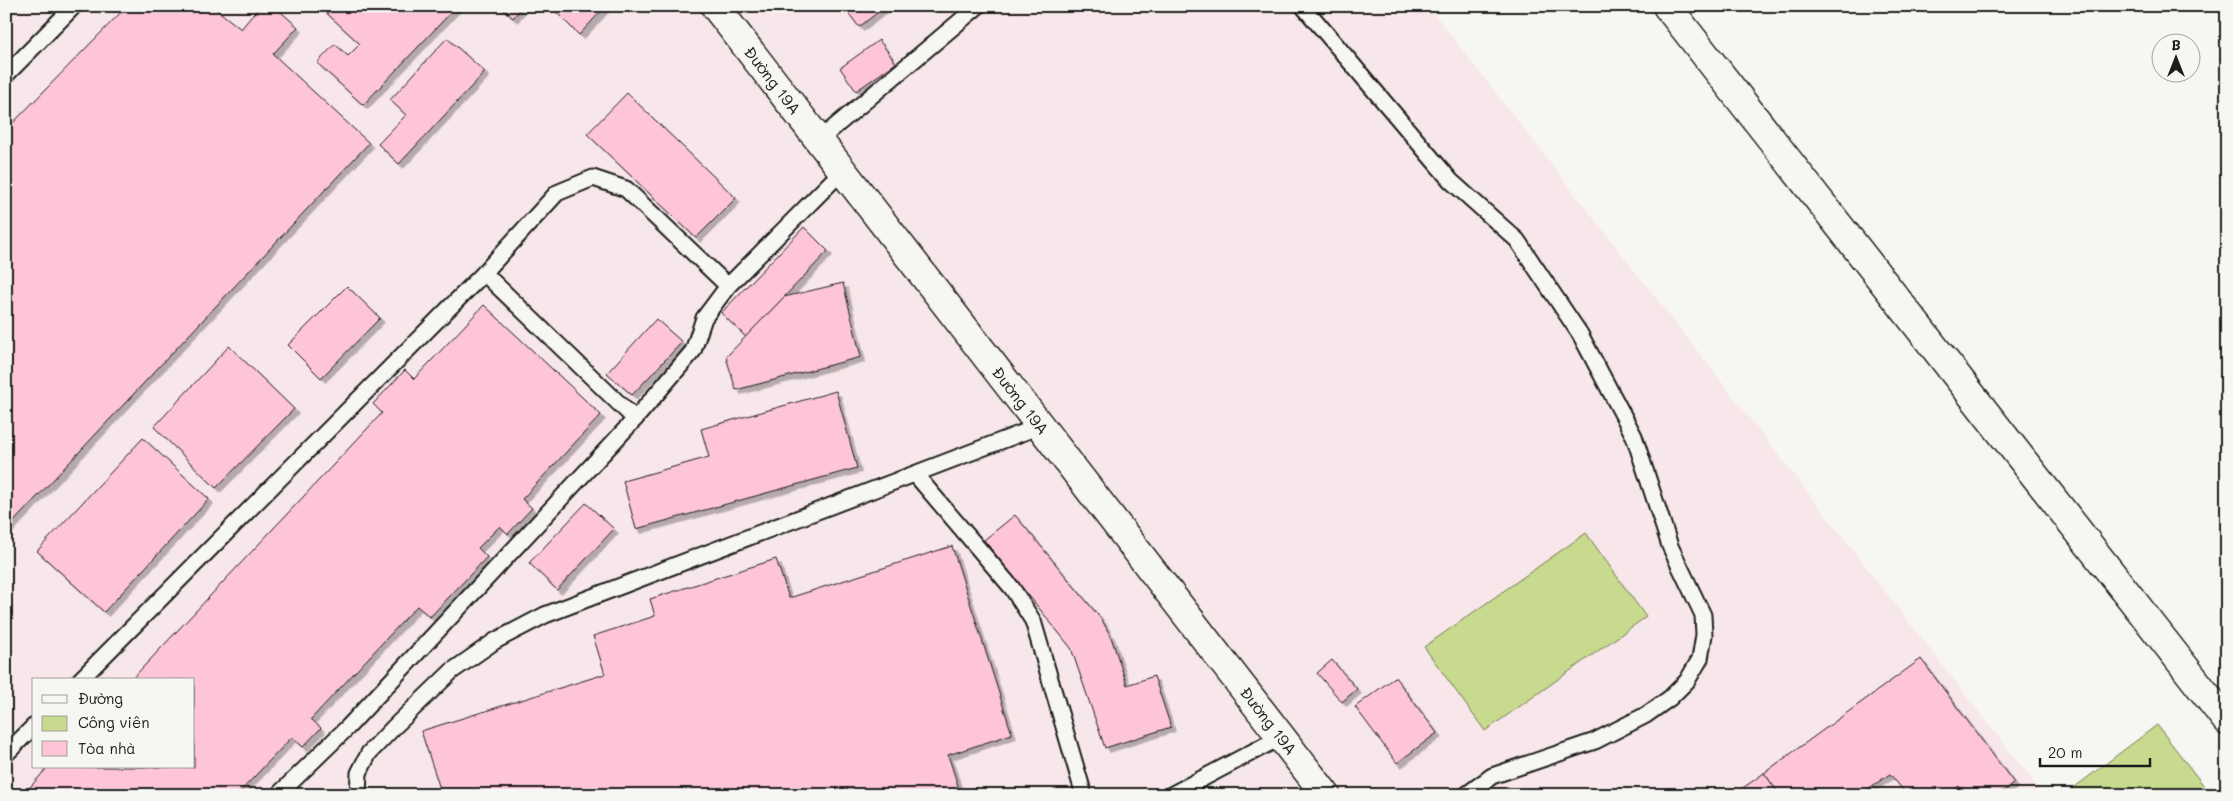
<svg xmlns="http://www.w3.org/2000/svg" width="2233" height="801" viewBox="0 0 2233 801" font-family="Mali,sans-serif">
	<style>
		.built { fill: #f8e7ea; fill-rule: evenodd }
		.green { fill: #c7da8e; stroke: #727b55 }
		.building { fill: #fec5d8; stroke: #1c1c1c; filter: url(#shadow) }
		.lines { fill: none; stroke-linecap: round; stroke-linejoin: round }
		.service-casing { stroke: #1c1c1c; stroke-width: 19 }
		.minor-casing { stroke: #1c1c1c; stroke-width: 31 }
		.service { stroke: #f6f6f2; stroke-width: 15 }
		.minor { stroke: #f6f6f2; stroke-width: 28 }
		.labels { text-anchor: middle; stroke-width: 4; stroke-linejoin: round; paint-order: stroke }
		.street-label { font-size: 16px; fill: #1c1c1c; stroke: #f6f6f2 }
	</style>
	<defs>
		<filter id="shadow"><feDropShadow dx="4.5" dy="4.5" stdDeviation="0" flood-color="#0004"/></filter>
	</defs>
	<rect width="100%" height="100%" fill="#f6f6f2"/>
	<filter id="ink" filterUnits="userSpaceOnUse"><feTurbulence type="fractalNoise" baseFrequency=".02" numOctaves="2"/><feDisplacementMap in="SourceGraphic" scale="10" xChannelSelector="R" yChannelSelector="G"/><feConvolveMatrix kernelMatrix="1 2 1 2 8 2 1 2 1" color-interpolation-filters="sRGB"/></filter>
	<g filter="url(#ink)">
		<!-- built -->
		<path class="built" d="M6 6H1428L2044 795H6ZM34 680H194V767H34Z"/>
		<!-- green -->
		<g class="green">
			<path d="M1586 533 1646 617 1485 731 1424 647Z"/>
			<path d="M2157 725 2211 795H2069L2067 793Z"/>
		</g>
		<!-- building -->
		<g class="building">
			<path d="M127 6H212L241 29 260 6H274L298 27 273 54 369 143 6 530V130Z"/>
			<path d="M319 6H457L363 105 317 63 335 44 348 56 360 44Z"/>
			<path d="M499 6H523L513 18Z"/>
			<path d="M550 6H606L579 35Z"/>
			<path d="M843 6H886L859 27Z"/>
			<path d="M447 38 485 72 399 164 378 144 406 115 390 100Z"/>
			<path d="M879 40 896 63 856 91 840 68Z"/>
			<path d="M627 93 736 198 696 238 587 134Z"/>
			<path d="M804 227 828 251 746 337 721 313Z"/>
			<path d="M843 283 861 357 736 390 726 357 784 297Z"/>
			<path d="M347 286 380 318 321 378 288 345Z"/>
			<path d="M484 305 601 415 522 499 532 508 508 534 500 526 478 548 487 557 430 617 417 606 311 719 321 728 303 747 292 737 237 795H23L48 767H194V680H131L382 413 373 404 405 370 414 379Z"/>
			<path d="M656 319 682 342 632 395 607 373Z"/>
			<path d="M229 346 294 409 216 488 154 427Z"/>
			<path d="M836 391 857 468 636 529 623 481 709 457 701 429Z"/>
			<path d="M143 438 209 499 104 612 37 551Z"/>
			<path d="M586 503 614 529 557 590 529 563Z"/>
			<path d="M1015 515 1102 620 1111 637 1127 685 1154 676 1171 727 1105 748 1071 648 984 540Z"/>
			<path d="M952 546 1012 734 948 755 961 795H442L421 731 605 674 593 636 655 616 650 599 776 559 789 598Z"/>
			<path d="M1921 659 2014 783 1998 795H1965L1959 786 1947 795H1907L1890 774 1859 795H1780L1764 773Z"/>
			<path d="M1332 660 1357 689 1342 702 1317 673Z"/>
			<path d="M1395 677 1437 733 1397 763 1355 707Z"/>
			<path d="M1764 773 1780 795H1733Z"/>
		</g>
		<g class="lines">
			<defs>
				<g id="service">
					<path d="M1303 6 1451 181 1517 240 1580 334 1634 436 1670 546 1703 615 1704 635 1700 659 1687 681 1670 698 1646 715 1595 741 1492 776 1466 795"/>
					<path d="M6 75 74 6"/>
					<path d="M819 140 978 6"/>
					<path d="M484 273 635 419"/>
					<path d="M915 474 1012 588 1033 621 1084 795"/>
					<path d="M80 680 484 273 557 193 593 178 626 189 728 286"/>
					<path d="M6 754 34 726"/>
					<path d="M278 795 348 727 635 419 693 351 704 318 728 286 843 170"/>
					<path d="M358 795 359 773 369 753 394 727 452 671 495 641 545 615 1040 426"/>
					<path d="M1171 795 1281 737"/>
				</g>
				<g id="minor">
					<path id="s1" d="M715 6 1326 795"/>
					<path d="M1667 6 2227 721"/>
				</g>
			</defs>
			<!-- service casing -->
			<use href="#service" class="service-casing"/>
			<!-- minor casing -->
			<use href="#minor" class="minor-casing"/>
			<!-- service -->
			<use href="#service" class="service"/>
			<!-- minor -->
			<use href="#minor" class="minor"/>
		</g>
	</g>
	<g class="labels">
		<!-- street labels -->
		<g class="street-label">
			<text dy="6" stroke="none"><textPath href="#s1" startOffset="94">Đường 19A</textPath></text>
			<text dy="6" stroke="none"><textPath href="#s1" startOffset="499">Đường 19A</textPath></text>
			<text dy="6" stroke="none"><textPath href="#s1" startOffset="904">Đường 19A</textPath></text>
		</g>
	</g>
	<!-- margin -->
	<rect width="2233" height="801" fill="none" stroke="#f6f6f2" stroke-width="25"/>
	<rect x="12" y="12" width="2208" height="776" fill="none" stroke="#1c1c1c" stroke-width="2" filter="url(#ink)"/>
	<!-- legend -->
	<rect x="32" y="678" width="162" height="90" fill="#f6f6f2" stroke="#9f9f9c"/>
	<rect x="42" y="695" width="25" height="8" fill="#f6f6f2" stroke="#9f9f9c"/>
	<text x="78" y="704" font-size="15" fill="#1c1c1c">Đường</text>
	<rect x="42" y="716" width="25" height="15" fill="#c7da8e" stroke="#9f9f9c"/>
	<text x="78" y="728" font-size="15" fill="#1c1c1c">Công viên</text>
	<rect x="42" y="741" width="25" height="15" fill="#fec5d8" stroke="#9f9f9c"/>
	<text x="78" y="754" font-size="15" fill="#1c1c1c">Tòa nhà</text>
	<!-- north arrow -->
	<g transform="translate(2176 58)"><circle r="24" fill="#f6f6f2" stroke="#9f9f9c"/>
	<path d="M0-4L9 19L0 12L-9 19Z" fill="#1c1c1c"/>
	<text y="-8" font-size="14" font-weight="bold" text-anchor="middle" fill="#1c1c1c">B</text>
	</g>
	<!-- scale -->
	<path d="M2040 758v8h110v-8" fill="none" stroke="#1c1c1c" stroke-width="2.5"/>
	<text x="2048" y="758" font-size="15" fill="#1c1c1c" stroke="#f6f6f2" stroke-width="4" paint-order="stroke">20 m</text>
</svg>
